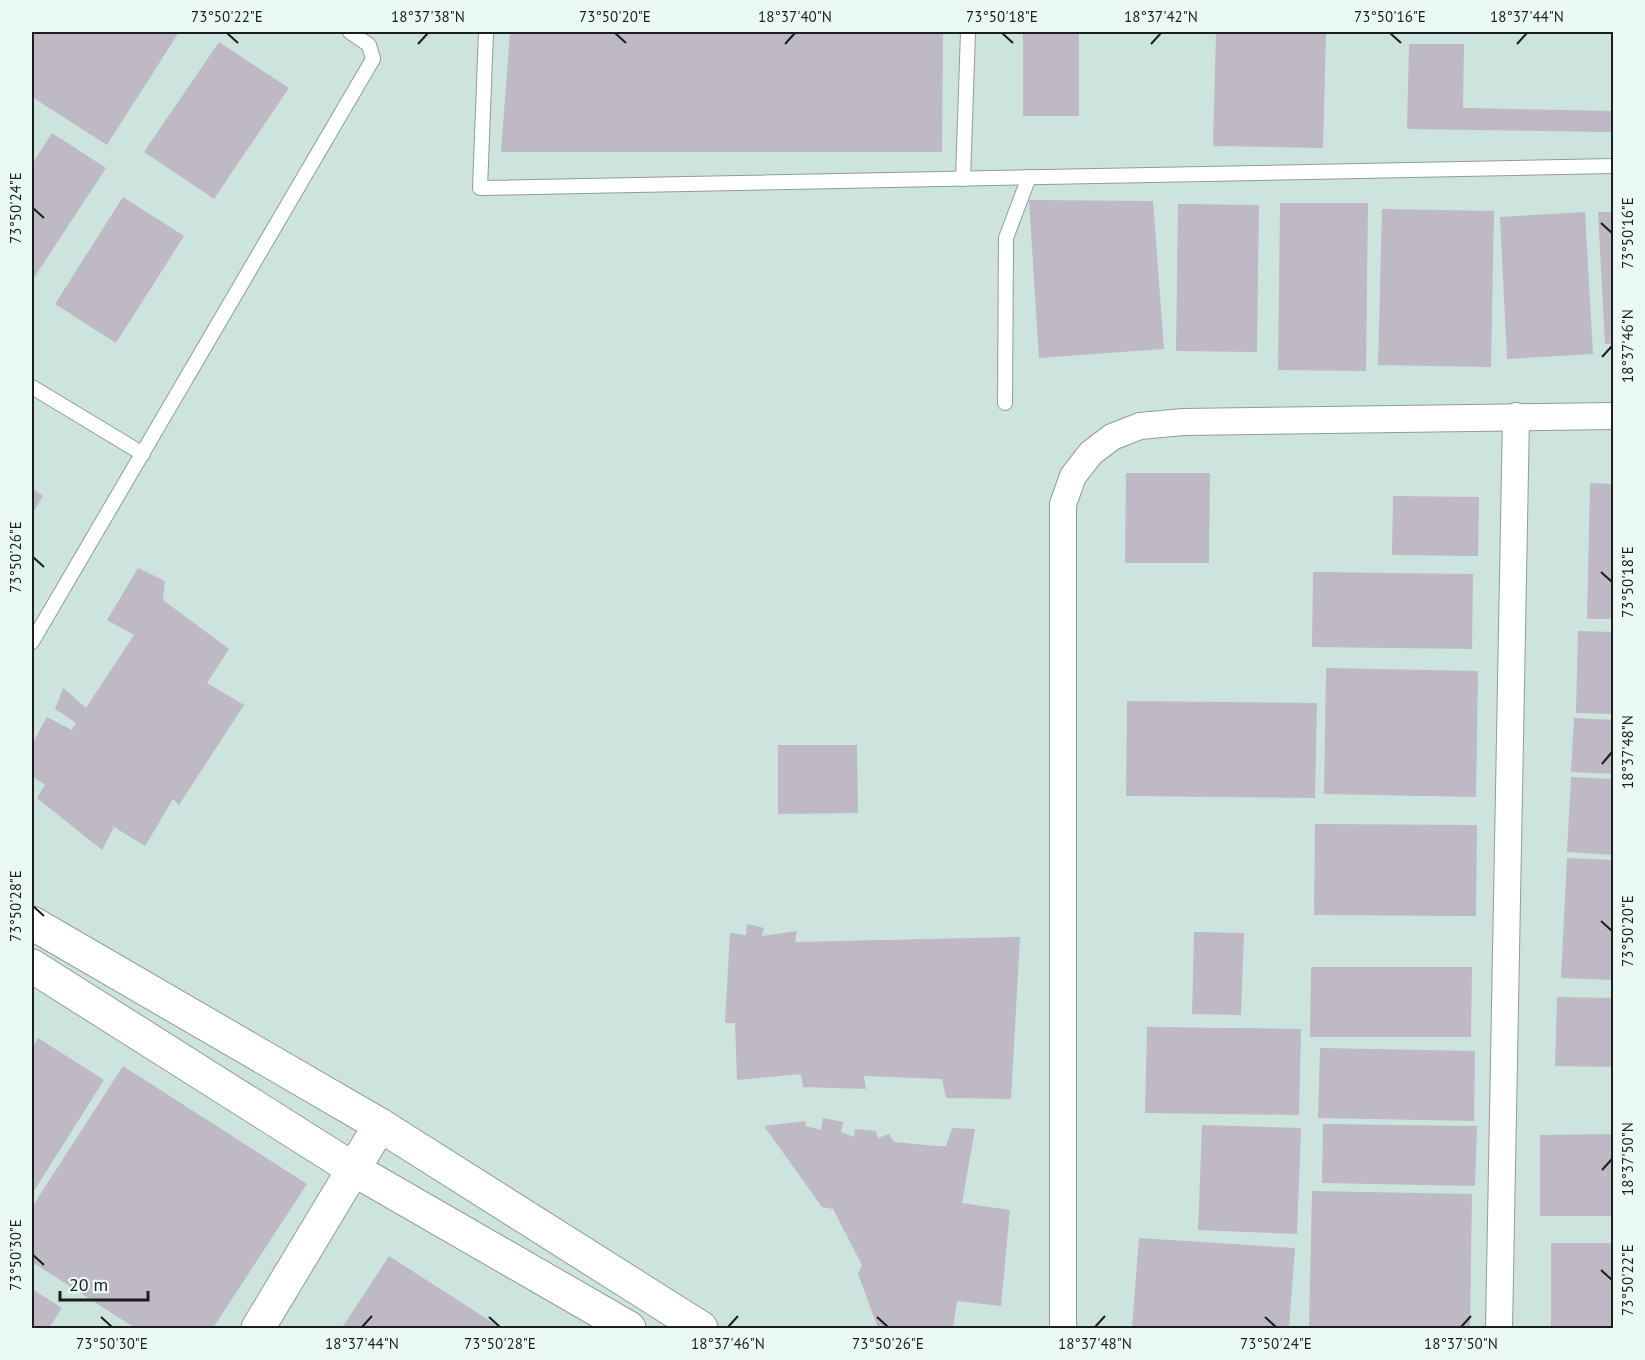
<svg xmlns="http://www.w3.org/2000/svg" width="1645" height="1360" viewBox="0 0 1645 1360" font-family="'PT Sans',sans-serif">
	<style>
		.built { fill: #cce4dd }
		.building { fill: #beb9c4 }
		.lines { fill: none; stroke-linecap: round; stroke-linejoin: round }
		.service-casing { stroke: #909d99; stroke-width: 16 }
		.minor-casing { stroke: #909d99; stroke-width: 28 }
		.tertiary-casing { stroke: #909d99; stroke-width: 35 }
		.service { stroke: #fff; stroke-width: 14 }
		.minor { stroke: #fff; stroke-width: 26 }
		.tertiary { stroke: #fff; stroke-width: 33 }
		.ticks { fill: none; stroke: #1a1f1e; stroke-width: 2 }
		.neatline { fill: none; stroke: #1a1f1e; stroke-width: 2 }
		.ticks-label { font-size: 15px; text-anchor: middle; fill: #1a1f1e }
	</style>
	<rect width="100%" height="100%" fill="#deece8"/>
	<!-- built -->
	<rect class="built" x="32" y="32" width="1581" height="1296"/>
	<!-- building -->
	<g class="building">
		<path d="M32 32H179L107 145 32 97Z"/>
		<path d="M510 32H943L942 152H501Z"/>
		<rect x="1023" y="32" width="56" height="84"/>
		<path d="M1216 32H1326L1323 148 1213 146Z"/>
		<path d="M219 42 289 88 214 199 144 152Z"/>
		<path d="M1409 44H1464L1463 108 1614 111V132L1407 129Z"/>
		<path d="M52 133 106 168 32 281V164Z"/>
		<path d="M123 197 184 236 116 343 55 304Z"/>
		<path d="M1029 200 1153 201 1164 349 1039 358Z"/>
		<path d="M1280 203H1368L1366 371 1278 370Z"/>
		<path d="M1178 204 1259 205 1257 352 1176 351Z"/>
		<path d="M1382 209 1494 211 1491 367 1378 365Z"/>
		<path d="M1585 212 1593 354 1507 359 1500 217Z"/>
		<path d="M1598 212H1614V343L1605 344Z"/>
		<path d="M1126 473H1210L1209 563H1125Z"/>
		<path d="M1590 483 1614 484V619H1587Z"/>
		<path d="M32 488 43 496 32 514Z"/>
		<path d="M1393 496 1479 497 1478 556 1392 555Z"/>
		<path d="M138 568 165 581 163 600 229 649 207 683 244 705 179 805 173 799 145 846 114 827 102 850 37 798 45 785 32 776V744L47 717 72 730 76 723 55 709 63 688 86 708 134 635 107 620Z"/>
		<path d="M1313 572 1473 574 1472 649 1312 647Z"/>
		<path d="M1578 631 1614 632V714L1576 713Z"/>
		<path d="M1326 668 1478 671 1476 797 1324 794Z"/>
		<path d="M1127 701 1317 703 1315 798 1126 796Z"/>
		<path d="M1574 718 1614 720V774L1571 772Z"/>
		<path d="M778 745H857L858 813 778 814Z"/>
		<path d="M1571 777 1614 779V855L1567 852Z"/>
		<path d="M1315 824 1477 825 1476 916 1314 915Z"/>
		<path d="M1567 858 1614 860V980L1561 978Z"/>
		<path d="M747 924 764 928 762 936 797 931 795 942 1020 937 1011 1099 946 1098 942 1079 864 1076 866 1089 803 1087 801 1074 737 1080 735 1023H725L730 933 746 935Z"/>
		<path d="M1194 932 1244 933 1241 1015 1192 1014Z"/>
		<path d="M1311 967H1472L1471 1037H1310Z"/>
		<path d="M1557 997 1614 998V1067L1555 1066Z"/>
		<path d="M1147 1027 1301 1029 1299 1115 1145 1113Z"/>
		<path d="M38 1038 104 1080 32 1194V1048Z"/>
		<path d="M1320 1048 1475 1051 1474 1121 1318 1118Z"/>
		<path d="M123 1066 307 1184 213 1328H135L32 1262V1207Z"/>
		<path d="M823 1118 843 1122 841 1132 854 1137 855 1129 876 1131 878 1138 889 1134 894 1142 936 1146H946L952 1128 975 1129 962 1203 1010 1210 1001 1306 957 1301 953 1328H878L858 1274 862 1265 833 1209 822 1207 764 1126 805 1121 806 1126 821 1130Z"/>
		<path d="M1323 1124 1477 1126 1475 1186 1322 1183Z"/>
		<path d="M1202 1125 1301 1128 1297 1234 1198 1230Z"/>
		<path d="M1614 1134V1216H1540V1135Z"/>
		<path d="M1312 1191 1472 1194 1470 1328H1309Z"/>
		<path d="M1139 1238 1295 1248 1289 1328H1132Z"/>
		<rect x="1551" y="1243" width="63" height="85"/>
		<path d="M389 1256 501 1328H342Z"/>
		<path d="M32 1289 62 1308 49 1328H32Z"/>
	</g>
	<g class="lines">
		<defs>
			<g id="service">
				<path d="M486 32 480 188 1614 166"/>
				<path d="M963 179 968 32"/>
				<path d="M32 387 143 454"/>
				<path d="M1005 403 1006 238 1029 177"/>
				<path d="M32 642 373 59 369 45 350 32"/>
			</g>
			<g id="minor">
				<path d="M1063 1328V504L1073 476 1091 453 1112 437 1140 426 1183 422 1614 416"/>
				<path d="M1499 1328 1516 416"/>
			</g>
			<g id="tertiary">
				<path d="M32 923 380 1125 701 1328"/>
				<path d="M32 966 353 1169 629 1328"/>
				<path d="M258 1328 380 1125"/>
			</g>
		</defs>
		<!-- service casing -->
		<use href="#service" class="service-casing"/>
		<!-- minor casing -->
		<use href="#minor" class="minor-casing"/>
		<!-- tertiary casing -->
		<use href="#tertiary" class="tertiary-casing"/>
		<!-- service -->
		<use href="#service" class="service"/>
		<!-- minor -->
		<use href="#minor" class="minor"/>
		<!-- tertiary -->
		<use href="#tertiary" class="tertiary"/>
	</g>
	<!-- ticks -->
	<path class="ticks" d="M227 33 238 43M615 33 626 43M1002 33 1013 43M1390 33 1401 43M418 44 428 33M785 44 795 33M1151 44 1161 33M1517 44 1527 33M33 208 44 218M1601 223 1612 233M1602 357 1612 346M33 557 44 567M1601 572 1612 582M1602 764 1612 752M33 906 44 916M1601 921 1612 931M1602 1170 1612 1159M33 1255 44 1265M1601 1270 1612 1280M101 1317 112 1327M489 1317 500 1327M877 1317 888 1327M1265 1317 1276 1327M362 1327 372 1316M728 1327 738 1316M1095 1327 1105 1316M1461 1327 1471 1316"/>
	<!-- border -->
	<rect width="1645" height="1360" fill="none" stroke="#ebf9f5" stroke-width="66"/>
	<!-- scale -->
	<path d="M60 1291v9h88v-9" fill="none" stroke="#1a1f1e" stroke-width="3"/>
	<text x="69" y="1291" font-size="18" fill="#1a1f1e" stroke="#ebf9f5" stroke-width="4.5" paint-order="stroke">20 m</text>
	<rect x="33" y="33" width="1579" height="1294" class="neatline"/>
	<g class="ticks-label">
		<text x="227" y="22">73°50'22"E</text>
		<text x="428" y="22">18°37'38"N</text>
		<text x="615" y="22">73°50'20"E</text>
		<text x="795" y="22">18°37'40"N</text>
		<text x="1002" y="22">73°50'18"E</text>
		<text x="1161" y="22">18°37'42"N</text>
		<text x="1390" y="22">73°50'16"E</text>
		<text x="1527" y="22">18°37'44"N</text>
		<text transform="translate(16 208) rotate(-90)" y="5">73°50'24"E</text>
		<text transform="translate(1628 233) rotate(-90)" y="5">73°50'16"E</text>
		<text transform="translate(1628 346) rotate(-90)" y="5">18°37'46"N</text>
		<text transform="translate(16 557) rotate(-90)" y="5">73°50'26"E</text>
		<text transform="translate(1628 582) rotate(-90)" y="5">73°50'18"E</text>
		<text transform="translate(1628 752) rotate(-90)" y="5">18°37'48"N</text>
		<text transform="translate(16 906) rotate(-90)" y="5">73°50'28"E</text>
		<text transform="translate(1628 931) rotate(-90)" y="5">73°50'20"E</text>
		<text transform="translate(1628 1159) rotate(-90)" y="5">18°37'50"N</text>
		<text transform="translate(16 1255) rotate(-90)" y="5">73°50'30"E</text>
		<text transform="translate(1628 1280) rotate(-90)" y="5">73°50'22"E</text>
		<text x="112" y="1349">73°50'30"E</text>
		<text x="362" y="1349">18°37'44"N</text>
		<text x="500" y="1349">73°50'28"E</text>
		<text x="728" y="1349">18°37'46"N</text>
		<text x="888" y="1349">73°50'26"E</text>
		<text x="1095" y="1349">18°37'48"N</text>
		<text x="1276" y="1349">73°50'24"E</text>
		<text x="1461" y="1349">18°37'50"N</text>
	</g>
</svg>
